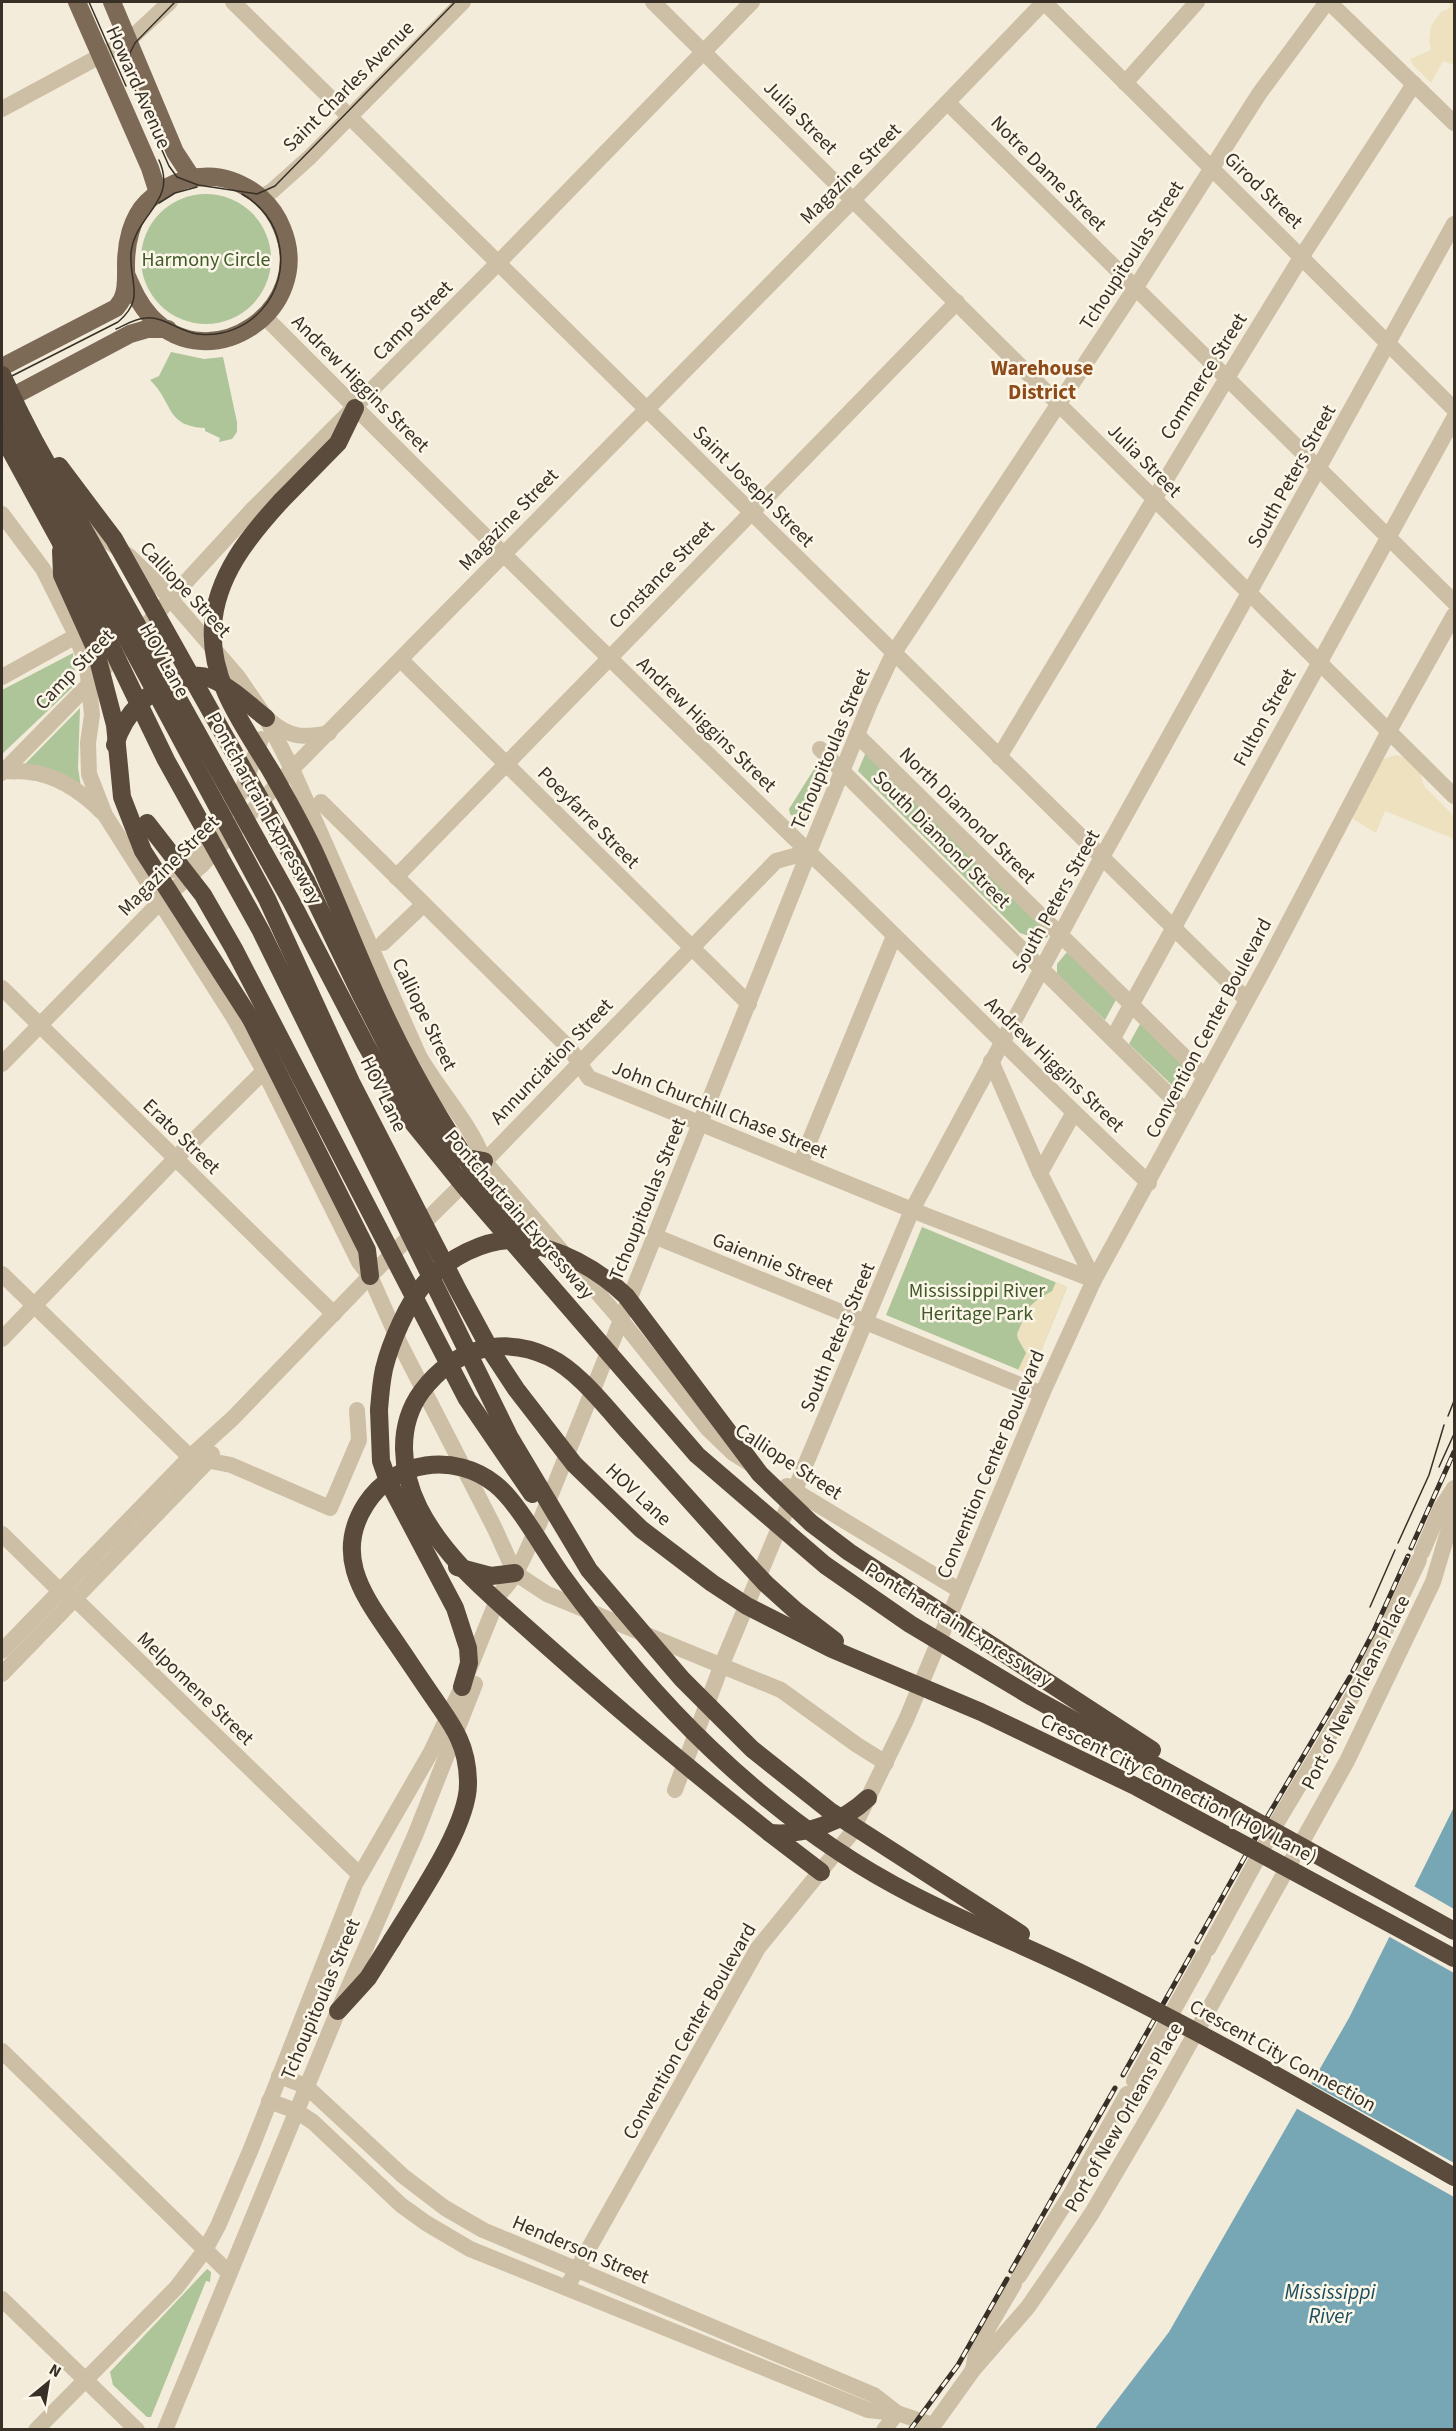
<svg xmlns="http://www.w3.org/2000/svg" width="1456" height="2431" viewBox="0 0 1456 2431" font-family="'Source Sans 3',sans-serif">
	<style>
		.green { fill: #aec499 }
		.plaza { fill: #ede1c0 }
		.water { fill: #77a6b4 }
		.pier { fill: #f4ecda }
		.lines { fill: none; stroke-linecap: round; stroke-linejoin: round }
		.minor { stroke: #cdbfa5; stroke-width: 16 }
		.major { stroke: #7c6a57; stroke-width: 18 }
		.highway { stroke: #5a4b3d; stroke-width: 18 }
		.tram { stroke: #383027; stroke-width: 1.5 }
		.rail-casing { stroke: #383027; stroke-width: 5 }
		.rail { stroke: #fbf6e7; stroke-width: 3; stroke-dasharray: 9; stroke-linecap: butt }
		.highway-bridge { stroke: #5a4b3d; stroke-width: 18 }
		.labels { text-anchor: middle; stroke-width: 5; stroke-linejoin: round; paint-order: stroke }
		.street-label { font-size: 20px; fill: #383027; stroke: #fbf6e7 }
		.park-label { font-size: 20px; fill: #3f5928; stroke: #fbf6e7 }
		.neighbourhood-label { font-size: 21px; font-weight: bold; fill: #8f4a19; stroke: #fbf6e7 }
		.water-label { font-size: 21px; font-style: italic; fill: #194d5e; stroke: #fbf6e7 }
	</style>
	<rect width="100%" height="100%" fill="#f4ecda"/>
	<!-- green -->
	<g class="green">
		<circle cx="206" cy="259" r="65"/>
		<path d="M171 352 204 359 223 357 237 422V432L232 439 219 442 220 438 205 431V428C165 426 174 403 150 380L159 376Z"/>
		<path d="M73 653 76 684 2 754V690Z"/>
		<path d="M80 708 78 768 81 787 24 765Z"/>
		<path d="M866 752 1047 930 1048 937 1042 940 1020 933 858 771Z"/>
		<path d="M823 764 829 768 828 776 805 827 790 814 789 809 816 766Z"/>
		<path d="M1067 952 1117 998 1105 1020 1057 974V964Z"/>
		<path d="M1141 1022 1189 1068 1192 1076 1184 1090H1177L1129 1044Z"/>
		<path d="M922 1227 1067 1287 1031 1375 886 1315Z"/>
		<path d="M207 2269 211 2272 210 2282 206 2281 151 2417H147L113 2385 110 2372Z"/>
	</g>
	<!-- plaza -->
	<g class="plaza">
		<path d="M1449 2H1454V65L1443 61 1431 83 1413 65 1410 59 1431 50 1429 41 1431 26 1441 12 1450 8Z"/>
		<path d="M1395 755 1404 757 1420 772 1424 786 1454 816V839L1385 811 1376 833 1350 817 1383 759Z"/>
		<path d="M1056 1282 1067 1287 1031 1375 1018 1370 1026 1353 1018 1339 1017 1334 1028 1308 1038 1299 1052 1291Z"/>
	</g>
	<!-- water -->
	<path class="water" d="M1454 1807V2429L1094 2430 1169 2332 1349 2018Z"/>
	<!-- pier -->
	<g class="pier">
		<path d="M1412 1885 1454 1909V1973L1388 1936Z"/>
		<path d="M1308 2082 1454 2163V2197L1294 2107Z"/>
	</g>
	<g class="lines">
		<!-- minor -->
		<g class="minor">
			<path d="M233 2 1247 1000"/>
			<path d="M653 2 1454 796"/>
			<path d="M1044 2 1454 409"/>
			<path d="M1329 2 1454 123"/>
			<path d="M1125 83 1197 2"/>
			<path d="M948 103 1454 602"/>
			<path d="M2 109 128 41 170 2"/>
			<path d="M261 197 272 191 310 157 463 2"/>
			<path d="M265 317C448 501 633 682 819 862 930 968 1036 1079 1149 1183"/>
			<path d="M2 514 43 569 76 635 87 666 92 715 88 743 89 774 105 815 234 1018 264 1071 359 1262 370 1276 401 1346 495 1529 515 1573 547 1594 781 1690 857 1745 886 1763"/>
			<path d="M81 516 89 527 130 557 155 581 238 677 266 718 292 769 419 1056C439 1091 471 1124 484 1161L621 1320 708 1429 733 1453 752 1465"/>
			<path d="M401 660 749 1004"/>
			<path d="M2 677 85 631"/>
			<path d="M269 720C290 738 302 738 329 733"/>
			<path d="M857 735 1205 1077"/>
			<path d="M820 749 1186 1112"/>
			<path d="M999 757 1227 378 1302 256 1414 84"/>
			<path d="M2 770C11 773 20 770 29 772 58 775 82 792 102 812"/>
			<path d="M2 773 139 633 252 510 499 262 752 2"/>
			<path d="M321 802 570 1049 589 1078 927 1216 1094 1280"/>
			<path d="M145 869 162 872 175 870 192 859 242 791 261 739"/>
			<path d="M396 877 957 302"/>
			<path d="M383 943 424 904"/>
			<path d="M2 988 334 1314"/>
			<path d="M1113 1038 1454 418"/>
			<path d="M991 1061 1040 1173 1094 1280"/>
			<path d="M2 1064 161 901 201 866 288 773 854 199 1044 2"/>
			<path d="M800 1164 894 936"/>
			<path d="M1040 1173 1073 1114"/>
			<path d="M654 1236 1042 1394"/>
			<path d="M2 1274 190 1457 231 1465 330 1508 359 1440 357 1410"/>
			<path d="M2 1339 175 1159 264 1071"/>
			<path d="M787 1486 959 1590"/>
			<path d="M2 1534 60 1591 75 1599 360 1875"/>
			<path d="M1422 1552 1441 1508 1454 1488"/>
			<path d="M2 1651 190 1457 233 1418 370 1276 454 1193 776 861 809 852"/>
			<path d="M2 1674 208 1461 212 1454"/>
			<path d="M1364 1675 1419 1560"/>
			<path d="M675 1790 722 1664 912 1210 1101 859 1454 224"/>
			<path d="M1208 1949 1279 1819 1361 1682"/>
			<path d="M2 2051 229 2273"/>
			<path d="M279 2076 306 2086 403 2176 445 2208 483 2230 874 2395 897 2413"/>
			<path d="M1134 2081 1203 1957"/>
			<path d="M269 2101 296 2111 313 2122 401 2205 426 2223 470 2249 868 2410 897 2413 933 2425"/>
			<path d="M1019 2276 1071 2194 1127 2094"/>
			<path d="M1014 2284 977 2347 973 2370 1028 2307 1070 2246 1092 2213 1156 2104 1347 1761 1433 1582 1454 1512"/>
			<path d="M567 2287 758 1948 850 1835 906 1720 1042 1394 1094 1280 1269 960 1389 731 1454 615"/>
			<path d="M2 2299 137 2430"/>
			<path d="M36 2430 176 2288 205 2250 218 2226 251 2149 355 1884 431 1752 462 1687 500 1593C519 1575 527 1548 539 1524L809 852 870 703 893 654 1136 287 1259 94 1327 2"/>
			<path d="M165 2430 338 2011 416 1833 475 1684"/>
			<path d="M884 2430 897 2413"/>
			<path d="M930 2430 973 2370"/>
		</g>
		<!-- major -->
		<g class="major">
			<path d="M77 2 150 168 158 193"/>
			<path d="M112 2 175 152 192 178"/>
			<path d="M2 367 116 308C118 305 122 301 123 297 127 288 126 275 126 265 126 244 131 218 147 202 168 181 201 171 230 180 254 188 273 205 282 228 316 309 211 380 151 317 139 304 133 290 126 274"/>
			<path d="M2 402 130 334 147 329H168"/>
		</g>
		<!-- highway -->
		<g class="highway">
			<path d="M19 411 36 444"/>
			<path d="M2 435 61 543"/>
			<path d="M281 501 338 443 355 408"/>
			<path d="M115 745C125 712 149 689 182 679 190 676 200 674 209 678 230 686 248 704 266 718"/>
			<path d="M306 881 361 995 416 1103 438 1133 461 1157 484 1161"/>
			<path d="M251 1019 367 1250 370 1276"/>
			<path d="M501 1209 533 1250"/>
			<path d="M379 1410 381 1461 388 1481 455 1608 468 1648 469 1663 462 1687"/>
			<path d="M457 1567 491 1576 515 1573"/>
			<path d="M770 1833C805 1836 843 1822 868 1798"/>
			<path d="M770 1833 821 1872"/>
			<path d="M338 2011 368 1978 392 1940"/>
		</g>
		<!-- tram -->
		<g class="tram">
			<path d="M89 2 126 86"/>
			<path d="M175 2 135 43 130 53 128 65 133 85 169 166 177 177 198 185 257 194 275 186 455 2"/>
			<path d="M159 203 175 193 197 187"/>
			<path d="M116 329C125 325 136 318 146 318 163 316 180 332 198 334 249 340 290 293 279 244 275 222 260 204 242 194"/>
			<path d="M2 381 118 322C146 298 129 283 131 253 135 214 178 202 159 160"/>
			<path d="M1448 1416 1454 1401"/>
			<path d="M1439 1467 1454 1434"/>
			<path d="M1398 1543 1429 1475 1444 1425"/>
			<path d="M1370 1607 1395 1550"/>
		</g>
		<defs>
			<g id="rail">
				<path d="M1411 1548 1454 1452"/>
				<path d="M1353 1671 1373 1633 1408 1556"/>
				<path d="M1197 1942 1269 1814 1350 1677"/>
				<path d="M1123 2075 1193 1951"/>
				<path d="M1011 2271 1115 2088"/>
				<path d="M910 2430 958 2365 1007 2279"/>
			</g>
		</defs>
		<!-- rail casing -->
		<use href="#rail" class="rail-casing"/>
		<!-- rail -->
		<use href="#rail" class="rail"/>
		<!-- highway-bridge -->
		<g class="highway-bridge">
			<path d="M2 375 19 411"/>
			<path d="M2 406 267 899 351 1082 458 1290 491 1351 516 1389 574 1464 641 1529 712 1583 747 1606 832 1649 981 1712 1137 1787 1454 1958"/>
			<path d="M36 444 291 901 366 1045 405 1113 465 1187 697 1455 825 1565 910 1624 1032 1697 1454 1931"/>
			<path d="M59 466 114 539 306 881"/>
			<path d="M281 501C249 536 216 576 213 626 209 681 244 726 271 771 286 797 301 824 314 851 337 901 356 952 379 1002 412 1075 453 1144 501 1209"/>
			<path d="M61 543 166 760 261 931 509 1436 589 1570 682 1679 752 1749 830 1811 1021 1934"/>
			<path d="M61 551 62 575 95 648 105 687 115 725 122 797 143 851 251 1019"/>
			<path d="M147 823 203 895 234 949 467 1399 532 1494"/>
			<path d="M379 1410C380 1397 381 1383 384 1369 390 1344 408 1302 425 1283 447 1259 484 1238 518 1240 527 1241 536 1245 545 1248 577 1258 602 1273 626 1296L760 1474 811 1523 849 1552 1152 1750"/>
			<path d="M770 1833C690 1770 613 1705 537 1637 494 1598 446 1561 419 1508 401 1472 396 1426 422 1391 453 1350 501 1334 549 1357 579 1371 608 1410 630 1434 675 1484 720 1535 766 1584L796 1611 835 1641"/>
			<path d="M392 1940C415 1902 468 1827 468 1784 468 1769 465 1752 459 1739 453 1725 443 1712 435 1700 419 1677 404 1654 388 1631 360 1591 335 1552 366 1504 394 1460 455 1452 495 1484 518 1502 543 1549 561 1574 606 1636 655 1696 711 1749 772 1807 838 1857 913 1895 971 1925 1031 1948 1089 1977 1214 2038 1334 2108 1454 2177"/>
		</g>
	</g>
	<g class="labels">
		<!-- street labels -->
		<g class="street-label">
			<text transform="translate(348 86) rotate(-45)" y="7">Saint Charles Avenue</text>
			<text transform="translate(139 87) rotate(66)" y="7">Howard Avenue</text>
			<text transform="translate(801 117) rotate(45)" y="7">Julia Street</text>
			<text transform="translate(850 173) rotate(-45)" y="7">Magazine Street</text>
			<text transform="translate(1049 173) rotate(45)" y="7">Notre Dame Street</text>
			<text transform="translate(1264 190) rotate(44)" y="7">Girod Street</text>
			<text transform="translate(1131 255) rotate(-57)" y="7">Tchoupitoulas Street</text>
			<text transform="translate(412 320) rotate(-45)" y="7">Camp Street</text>
			<text transform="translate(1203 376) rotate(-58)" y="7">Commerce Street</text>
			<text transform="translate(361 383) rotate(45)" y="7">Andrew Higgins Street</text>
			<text transform="translate(1145 460) rotate(45)" y="7">Julia Street</text>
			<text transform="translate(1291 476) rotate(-61)" y="7">South Peters Street</text>
			<text transform="translate(754 486) rotate(45)" y="7">Saint Joseph Street</text>
			<text transform="translate(508 519) rotate(-46)" y="7">Magazine Street</text>
			<text transform="translate(661 574) rotate(-46)" y="7">Constance Street</text>
			<text transform="translate(186 589) rotate(47)" y="7">Calliope Street</text>
			<text transform="translate(165 660) rotate(61)" y="7">HOV Lane</text>
			<text transform="translate(74 669) rotate(-46)" y="7">Camp Street</text>
			<text transform="translate(1264 717) rotate(-61)" y="7">Fulton Street</text>
			<text transform="translate(707 724) rotate(44)" y="7">Andrew Higgins Street</text>
			<text transform="translate(830 749) rotate(-67)" y="7">Tchoupitoulas Street</text>
			<text transform="translate(265 808) rotate(61)" y="7">Pontchartrain Expressway</text>
			<text transform="translate(968 815) rotate(45)" y="7">North Diamond Street</text>
			<text transform="translate(589 817) rotate(45)" y="7">Poeyfarre Street</text>
			<text transform="translate(942 839) rotate(45)" y="7">South Diamond Street</text>
			<text transform="translate(168 865) rotate(-45)" y="7">Magazine Street</text>
			<text transform="translate(1055 901) rotate(-61)" y="7">South Peters Street</text>
			<text transform="translate(425 1014) rotate(64)" y="7">Calliope Street</text>
			<text transform="translate(1208 1028) rotate(-62)" y="7">Convention Center Boulevard</text>
			<text transform="translate(551 1061) rotate(-46)" y="7">Annunciation Street</text>
			<text transform="translate(1055 1064) rotate(44)" y="7">Andrew Higgins Street</text>
			<text transform="translate(384 1094) rotate(64)" y="7">HOV Lane</text>
			<text transform="translate(720 1109) rotate(22)" y="7">John Churchill Chase Street</text>
			<text transform="translate(182 1136) rotate(44)" y="7">Erato Street</text>
			<text transform="translate(647 1199) rotate(-68)" y="7">Tchoupitoulas Street</text>
			<text transform="translate(520 1214) rotate(49)" y="7">Pontchartrain Expressway</text>
			<text transform="translate(773 1262) rotate(22)" y="7">Gaiennie Street</text>
			<text transform="translate(837 1337) rotate(-67)" y="7">South Peters Street</text>
			<text transform="translate(789 1461) rotate(33)" y="7">Calliope Street</text>
			<text transform="translate(990 1464) rotate(-67)" y="7">Convention Center Boulevard</text>
			<text transform="translate(639 1494) rotate(43)" y="7">HOV Lane</text>
			<text transform="translate(959 1624) rotate(32)" y="7">Pontchartrain Expressway</text>
			<text transform="translate(196 1688) rotate(44)" y="7">Melpomene Street</text>
			<text transform="translate(1355 1692) rotate(-63)" y="7">Port of New Orleans Place</text>
			<text transform="translate(1179 1788) rotate(27)" y="7">Crescent City Connection (HOV Lane)</text>
			<text transform="translate(320 1999) rotate(-67)" y="7">Tchoupitoulas Street</text>
			<text transform="translate(689 2031) rotate(-60)" y="7">Convention Center Boulevard</text>
			<text transform="translate(1283 2055) rotate(29)" y="7">Crescent City Connection</text>
			<text transform="translate(1123 2117) rotate(-60)" y="7">Port of New Orleans Place</text>
			<text transform="translate(581 2249) rotate(23)" y="7">Henderson Street</text>
		</g>
		<!-- park labels -->
		<g class="park-label">
			<text x="206" y="266">Harmony Circle</text>
			<text x="977" y="1297">Mississippi River<tspan x="977" dy="23">Heritage Park</tspan></text>
		</g>
		<!-- neighbourhood labels -->
		<g class="neighbourhood-label">
			<text x="1042" y="375">Warehouse<tspan x="1042" dy="24">District</tspan></text>
		</g>
		<!-- water labels -->
		<g class="water-label">
			<text x="1330" y="2299">Mississippi<tspan x="1330" dy="24">River</tspan></text>
		</g>
	</g>
	<!-- border -->
	<rect width="1456" height="2431" fill="none" stroke="#383027" stroke-width="6"/>
	<!-- north arrow -->
	<g transform="translate(48 2383) rotate(30)" stroke="#fbf6e7" stroke-width="4.5" paint-order="stroke">
	<path d="M0-4.5L10 22L0 15L-10 22Z" fill="#383027"/>
	<text y="-9" font-size="16" font-weight="bold" text-anchor="middle" fill="#383027">N</text>
	</g>
</svg>
